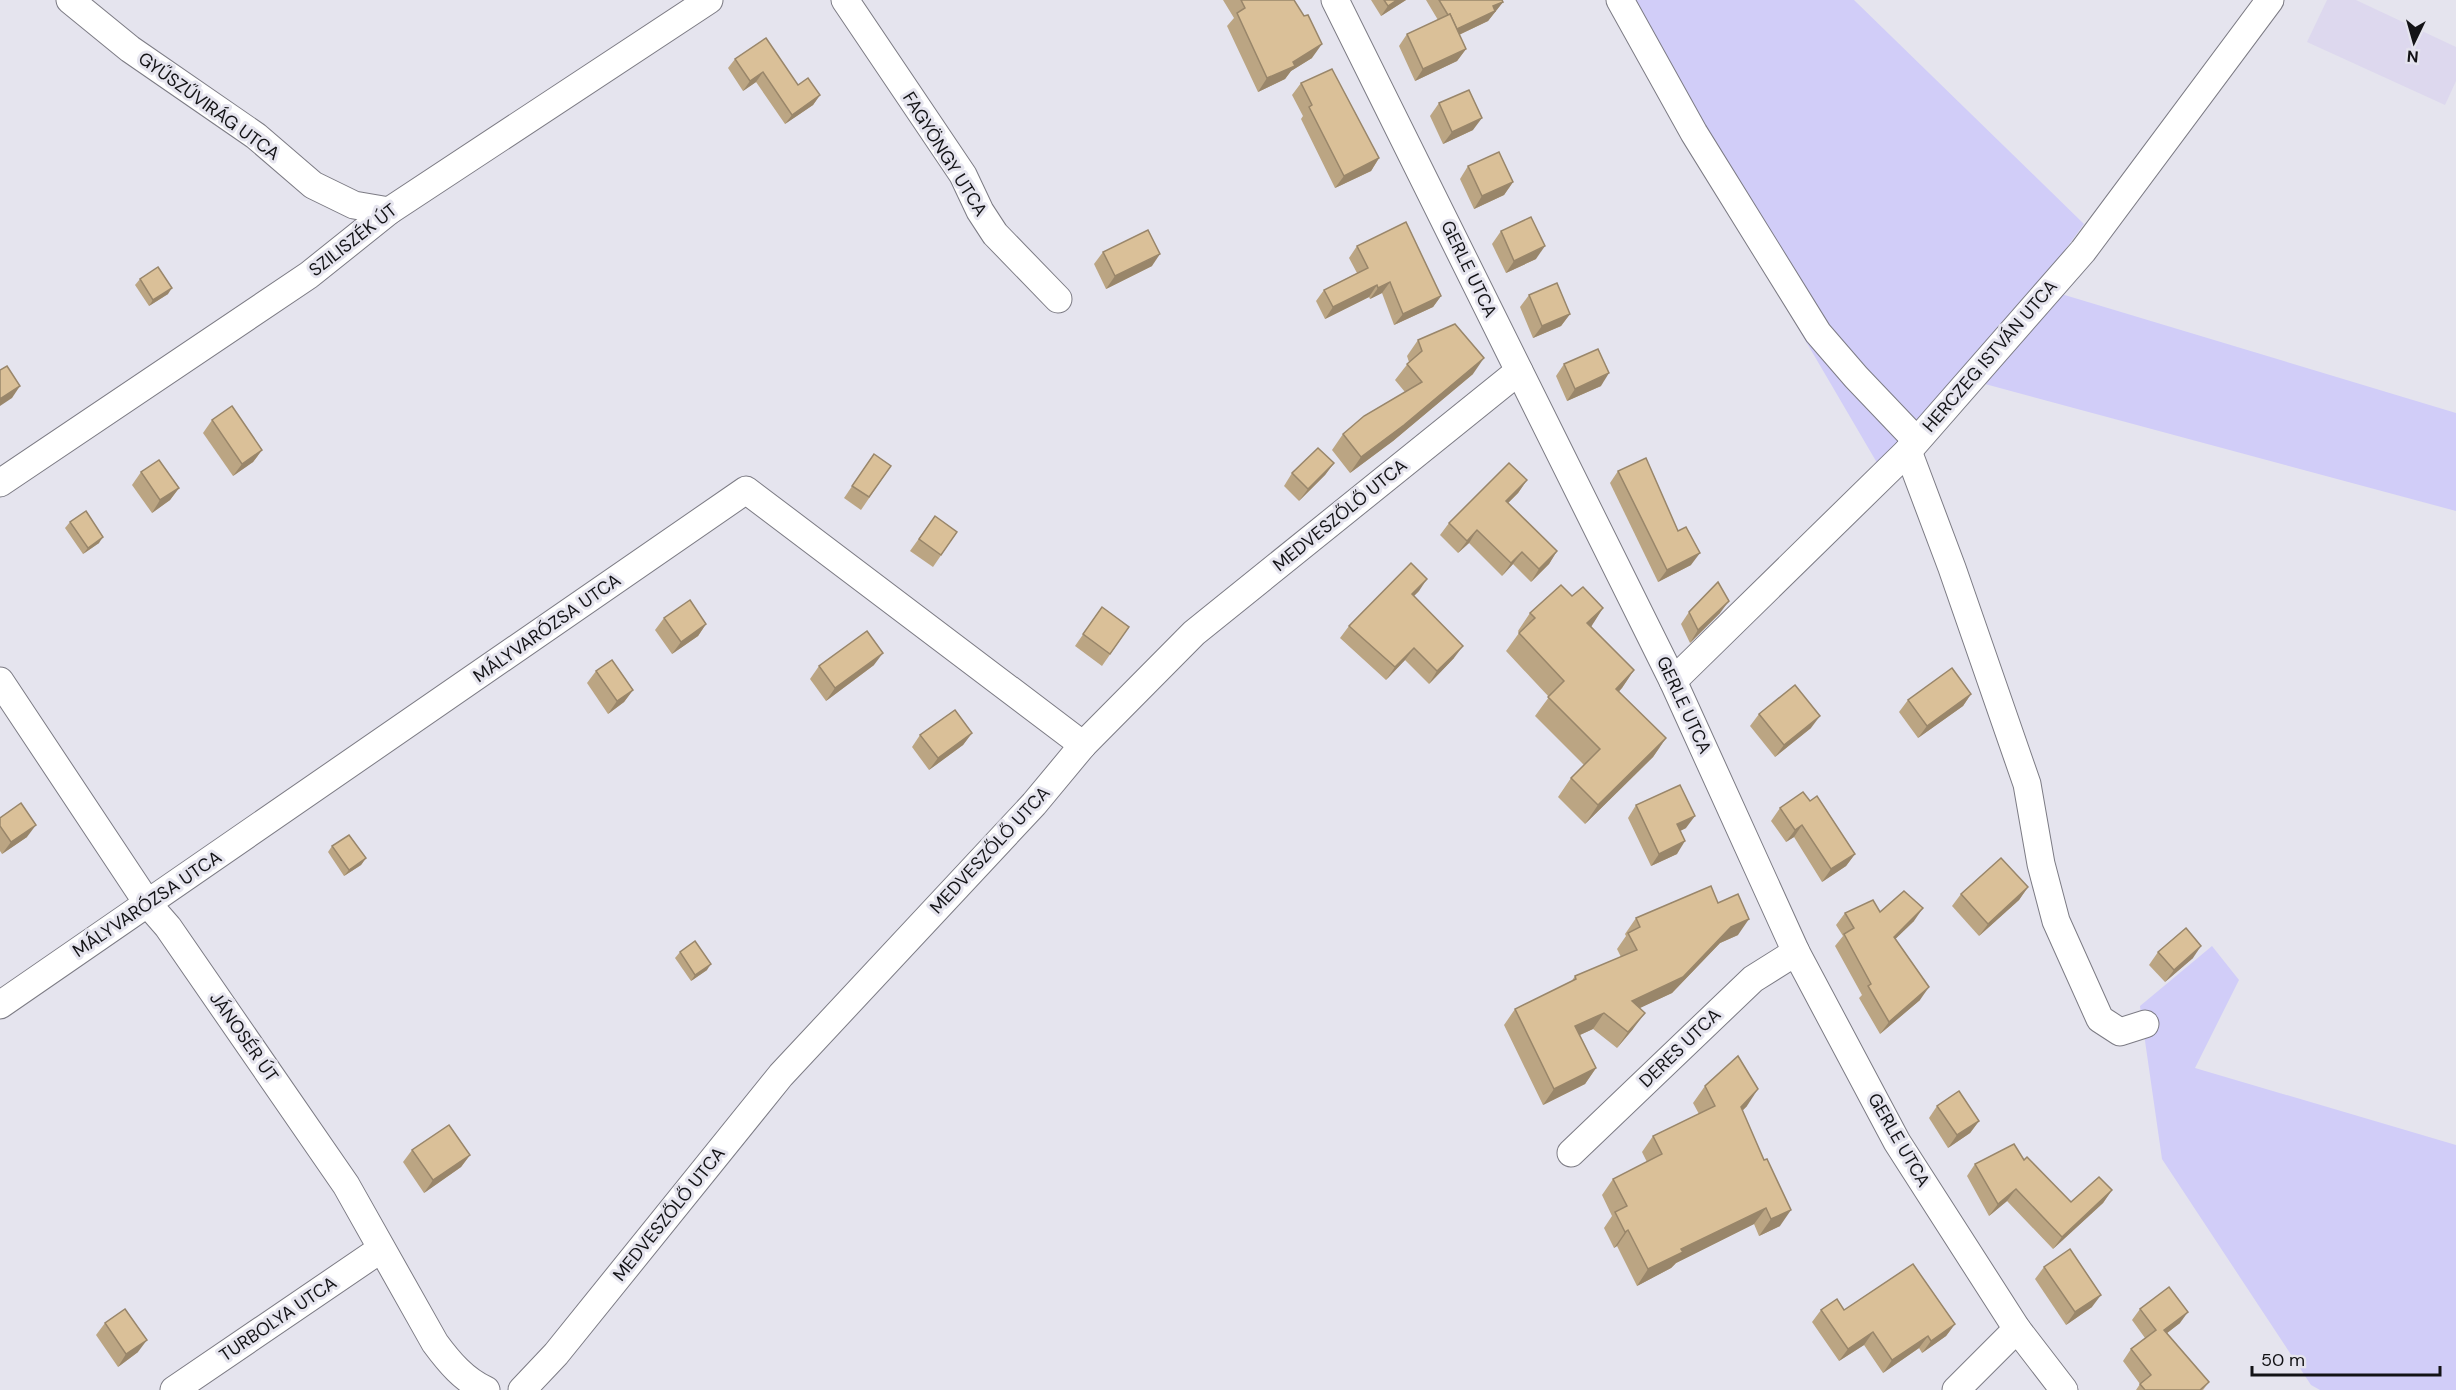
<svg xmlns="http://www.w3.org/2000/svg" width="2456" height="1390" viewBox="0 0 2456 1390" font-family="'DM Sans',sans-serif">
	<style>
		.industrial { fill: #ddd8ee }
		.green { fill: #d1cdf8 }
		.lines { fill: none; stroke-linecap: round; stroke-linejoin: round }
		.minor-casing { stroke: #7c7b84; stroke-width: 29 }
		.minor { stroke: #fff; stroke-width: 27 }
		.wall { fill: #bba583 }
		.shaded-wall { fill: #99866a }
		.building { fill: #dac098; stroke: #99866a; stroke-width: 1.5 }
		.labels { text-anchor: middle; stroke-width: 6; stroke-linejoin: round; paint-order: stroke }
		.street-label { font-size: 18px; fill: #131316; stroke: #e5e4ee }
	</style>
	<rect width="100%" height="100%" fill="#e5e4ee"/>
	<!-- industrial -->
	<path class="industrial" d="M2327 0H2356L2456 47V81L2445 105 2307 42Z"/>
	<!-- green -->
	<g class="green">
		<path d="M1606 0H1854L2084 224 2038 287 2456 413V511L1985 384 1890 485Z"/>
		<path d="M2212 946 2239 980 2195 1068 2456 1145V1390H2320L2311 1385 2162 1159 2140 1006Z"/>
	</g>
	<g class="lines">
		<defs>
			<g id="minor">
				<path d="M70 0 130 49 256 136 313 185 354 205 389 211"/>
				<path d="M845 0 963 175 980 211 995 234 1058 299"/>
				<path d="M1335 0 1673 681 1796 952 1897 1142 2017 1329 2064 1390"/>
				<path d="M1620 0 1694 133 1818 333 1856 377 1916 440"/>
				<path d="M1908 451 1952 568 2027 784 2041 864 2056 921 2100 1019 2120 1032 2145 1024"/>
				<path d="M0 483 309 275 389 211 709 0"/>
				<path d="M0 681 148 904 168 927 346 1185 435 1343C449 1362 464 1380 486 1390"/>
				<path d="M1673 681 1908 451 2083 251 2270 0"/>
				<path d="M0 1005 746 490 1083 745"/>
				<path d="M1571 1153 1753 979 1796 952"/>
				<path d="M174 1390 381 1249"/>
				<path d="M522 1390 556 1354 781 1075 1034 804 1083 745 1194 633 1519 371"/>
				<path d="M1956 1390 2017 1329"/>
			</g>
		</defs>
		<!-- minor casing -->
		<use href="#minor" class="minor-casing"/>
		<!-- minor -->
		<use href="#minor" class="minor"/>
	</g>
	<!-- wall -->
	<g class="wall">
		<path d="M1223 0H1294L1312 58 1291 71 1285 79 1258 92 1227 26 1234 18Z"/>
		<path d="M1371 0H1406L1381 16Z"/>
		<path d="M1426 0H1502L1503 2 1488 21 1459 35 1466 49 1457 61 1415 81 1399 46 1407 34 1438 20Z"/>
		<path d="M735 59 798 85 820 95 813 105 785 124 756 82 743 91 728 68Z"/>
		<path d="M1301 83 1379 158 1371 171 1335 188 1301 119 1303 116 1292 95Z"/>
		<path d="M1439 103 1473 130 1443 144 1430 116Z"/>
		<path d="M1468 166 1513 182 1504 195 1474 209 1460 179Z"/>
		<path d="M1501 231 1536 259 1506 273 1492 244Z"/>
		<path d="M1357 246 1441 296 1433 307 1394 325 1382 293 1370 299 1369 297 1325 319 1316 301 1324 290 1357 273 1349 258Z"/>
		<path d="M1103 252 1152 266 1106 289 1094 264Z"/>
		<path d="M140 279 168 294 149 306 135 285Z"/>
		<path d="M1529 295 1570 314 1561 326 1533 338 1520 307Z"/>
		<path d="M1418 340 1473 374 1393 441 1350 473 1332 450 1343 434 1405 392 1395 380 1409 362 1407 356Z"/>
		<path d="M1564 364 1601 386 1567 401 1556 376Z"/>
		<path d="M212 420 262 450 253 462 233 476 203 433Z"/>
		<path d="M874 454 891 466 861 510 844 498Z"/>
		<path d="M1334 463 1325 475 1299 501 1284 486 1292 473Z"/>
		<path d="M1618 471 1691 565 1658 582 1610 483Z"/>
		<path d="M141 472 179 488 170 500 152 513 132 485Z"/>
		<path d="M1527 480 1518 493 1508 503 1557 551 1549 564 1531 582 1513 564 1502 576 1469 543 1458 553 1440 535 1449 523Z"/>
		<path d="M935 516 957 532 933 567 910 551Z"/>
		<path d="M70 522 99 543 83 554 65 528Z"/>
		<path d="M1419 591 1414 596 1454 658 1429 684 1405 660 1386 680 1340 638 1349 626Z"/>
		<path d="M1572 596 1603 608 1591 626 1634 670 1619 692 1666 738 1653 757 1585 824 1558 797 1571 778 1584 765 1535 716 1549 697 1506 651 1519 633 1518 631 1530 613Z"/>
		<path d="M1102 607 1129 627 1102 666 1075 646Z"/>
		<path d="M1689 612 1720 613 1690 643 1681 624Z"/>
		<path d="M664 618 706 624 698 636 672 654 655 630Z"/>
		<path d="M874 665 826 701 810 679 819 666Z"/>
		<path d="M596 671 633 690 624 702 608 714 587 683Z"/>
		<path d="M1971 694 1963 706 1918 738 1899 712 1908 700Z"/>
		<path d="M1759 714 1811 728 1775 757 1750 726Z"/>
		<path d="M972 733 963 745 929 770 912 747 920 735Z"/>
		<path d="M1810 801 1855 854 1846 866 1822 882 1794 837 1786 842 1771 821 1780 808Z"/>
		<path d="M1636 805 1686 828 1680 831 1677 854 1651 866 1628 818Z"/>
		<path d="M0 818 27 837 2 854 0 851Z"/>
		<path d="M332 846 366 858 361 865 344 876 328 852Z"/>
		<path d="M2028 887 2019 900 1979 936 1952 906 1961 894Z"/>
		<path d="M1718 903 1738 935 1720 943 1672 993 1639 1008 1633 1029 1617 1048 1593 1029 1580 1035 1596 1068 1585 1084 1543 1105 1504 1025 1515 1009 1571 982 1575 976 1621 957 1617 949 1626 936 1625 934 1636 918Z"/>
		<path d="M1880 912 1914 921 1895 939 1920 1000 1880 1034 1859 998 1862 995 1835 946 1843 936 1836 925 1845 913Z"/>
		<path d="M680 952 707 970 691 981 675 958Z"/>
		<path d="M2158 952 2193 958 2165 982 2149 965Z"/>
		<path d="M1705 1086 1747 1106 1742 1111 1780 1226 1759 1236 1754 1224 1676 1263 1671 1268 1637 1286 1617 1246 1614 1248 1604 1228 1612 1216 1602 1195 1613 1179 1647 1162 1642 1152 1653 1136 1699 1114 1693 1103Z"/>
		<path d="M1937 1106 1979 1121 1970 1133 1948 1148 1929 1118Z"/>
		<path d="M412 1150 470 1155 461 1167 424 1193 403 1162Z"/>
		<path d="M2024 1160 2071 1202 2112 1190 2103 1203 2053 1249 2007 1201 1989 1216 1967 1176 1975 1164Z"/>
		<path d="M2044 1267 2092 1307 2066 1325 2035 1279Z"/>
		<path d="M2140 1309 2180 1323 2166 1334 2209 1382 2203 1390H2136L2140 1384 2123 1361 2131 1349 2145 1338 2132 1320Z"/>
		<path d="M1821 1310H1844L1955 1324 1946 1336 1922 1353 1919 1348 1883 1373 1864 1345 1839 1361 1812 1322Z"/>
		<path d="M105 1323 138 1352 118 1367 96 1335Z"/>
	</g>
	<!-- shaded-wall -->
	<g class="shaded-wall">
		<path d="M1397 0H1406L1381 16 1388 6Z"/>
		<path d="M1503 2 1488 21 1450 39 1457 29 1493 6Z"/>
		<path d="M1322 44 1312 58 1291 71 1285 79 1258 92 1267 78Z"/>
		<path d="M1466 49 1457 61 1415 81 1423 69Z"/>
		<path d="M763 72 756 82 743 91 750 81Z"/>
		<path d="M820 95 813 105 785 124 792 115Z"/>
		<path d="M1482 118 1473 130 1443 144 1452 132Z"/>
		<path d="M1379 158 1371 171 1335 188 1344 176Z"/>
		<path d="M1513 182 1504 195 1474 209 1482 196Z"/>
		<path d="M1545 246 1536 259 1506 273 1514 261Z"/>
		<path d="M1160 254 1152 266 1106 289 1115 276Z"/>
		<path d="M1390 282 1382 293 1370 299 1378 288Z"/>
		<path d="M1377 285 1369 297 1325 319 1333 307Z"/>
		<path d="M172 288 168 294 149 306 153 300Z"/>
		<path d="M1441 296 1433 307 1394 325 1403 314Z"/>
		<path d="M1570 314 1561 326 1533 338 1542 326Z"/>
		<path d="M1484 358 1473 374 1393 441 1350 473 1361 457Z"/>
		<path d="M1609 373 1601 386 1567 401 1575 389Z"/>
		<path d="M20 386 12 398 0 406V399Z"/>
		<path d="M262 450 253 462 233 476 242 464Z"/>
		<path d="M1334 463 1325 475 1299 501 1308 489Z"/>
		<path d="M1527 480 1518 493 1498 513 1506 501Z"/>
		<path d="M179 488 170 500 152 513 160 500Z"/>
		<path d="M1477 530 1469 543 1458 553 1467 541Z"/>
		<path d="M103 537 99 543 83 554 88 548Z"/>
		<path d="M1557 551 1549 564 1531 582 1539 569Z"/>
		<path d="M1522 552 1513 564 1502 576 1511 563Z"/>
		<path d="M1700 553 1691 565 1658 582 1667 570Z"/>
		<path d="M1427 579 1419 591 1403 606 1412 594Z"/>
		<path d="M1729 601 1720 613 1690 643 1698 630Z"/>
		<path d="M1603 608 1591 627 1587 623Z"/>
		<path d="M706 624 698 636 672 654 681 642Z"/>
		<path d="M1463 646 1454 658 1429 684 1437 671Z"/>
		<path d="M1414 648 1405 660 1386 680 1395 667Z"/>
		<path d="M883 653 874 665 826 701 835 688Z"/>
		<path d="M1634 670 1622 688 1603 707 1616 689Z"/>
		<path d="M633 690 624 702 608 714 617 701Z"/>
		<path d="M1971 694 1963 706 1918 738 1927 726Z"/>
		<path d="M1820 716 1811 728 1775 757 1784 745Z"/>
		<path d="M972 733 963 745 929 770 938 758Z"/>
		<path d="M1666 738 1653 757 1585 824 1598 805Z"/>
		<path d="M1695 816 1686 828 1668 837 1677 824Z"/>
		<path d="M36 825 27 837 2 854 11 842Z"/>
		<path d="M1802 825 1794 837 1786 842 1795 830Z"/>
		<path d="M1685 841 1677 854 1651 866 1659 854Z"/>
		<path d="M1855 854 1846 866 1822 882 1831 869Z"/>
		<path d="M366 858 361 865 344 876 349 870Z"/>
		<path d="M2028 887 2019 900 1979 936 1988 924Z"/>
		<path d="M1923 908 1914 921 1885 949 1894 937Z"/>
		<path d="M1749 919 1738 935 1720 943 1672 993 1621 1017 1632 1001 1731 927Z"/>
		<path d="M2201 946 2193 958 2165 982 2174 970Z"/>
		<path d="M711 964 707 970 691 981 695 975Z"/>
		<path d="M1929 987 1920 1000 1880 1034 1889 1022Z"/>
		<path d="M1604 1013 1593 1029 1564 1042 1575 1026Z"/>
		<path d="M1645 1013 1633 1029 1617 1048 1628 1032Z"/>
		<path d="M1596 1068 1585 1084 1543 1105 1554 1089Z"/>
		<path d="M1758 1089 1747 1106 1729 1124 1741 1107Z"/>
		<path d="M1979 1121 1970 1133 1948 1148 1957 1135Z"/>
		<path d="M470 1155 461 1167 424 1193 433 1180Z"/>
		<path d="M2016 1189 2007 1201 1989 1216 1998 1204Z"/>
		<path d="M2112 1190 2103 1203 2053 1249 2062 1237Z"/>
		<path d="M1766 1208 1754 1224 1676 1263 1671 1268 1637 1286 1648 1269 1681 1249Z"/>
		<path d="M1791 1210 1780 1226 1759 1236 1771 1219Z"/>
		<path d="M1628 1230 1617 1246 1614 1248 1625 1232Z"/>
		<path d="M2101 1295 2092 1307 2066 1325 2075 1312Z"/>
		<path d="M2188 1312 2180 1323 2155 1342 2164 1330Z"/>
		<path d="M1955 1324 1946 1336 1922 1353 1931 1341Z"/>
		<path d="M1873 1332 1864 1345 1839 1361 1848 1349Z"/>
		<path d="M1928 1336 1919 1348 1883 1373 1892 1360Z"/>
		<path d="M147 1340 138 1352 118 1367 126 1354Z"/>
	</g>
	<!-- building -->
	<g class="building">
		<path d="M1241 0H1294L1304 16 1308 15 1322 44 1293 62 1295 66 1267 78 1237 13 1245 8Z"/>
		<path d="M1384 0H1397L1388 6Z"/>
		<path d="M1439 0H1502L1503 2 1493 6 1495 11 1457 29 1450 14 1448 15Z"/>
		<path d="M1450 14 1466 49 1423 69 1407 34Z"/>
		<path d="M766 38 798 85 808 78 820 95 792 115 763 72 750 81 735 59Z"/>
		<path d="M1332 69 1379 158 1344 176 1309 107 1312 105 1301 83Z"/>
		<path d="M1469 90 1482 118 1452 132 1439 103Z"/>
		<path d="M1499 152 1513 182 1482 196 1468 166Z"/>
		<path d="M1531 217 1545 246 1514 261 1501 231Z"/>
		<path d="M1406 222 1441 296 1403 314 1390 282 1378 288 1377 285 1333 307 1324 290 1368 268 1357 246Z"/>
		<path d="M1148 230 1160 254 1115 276 1103 252Z"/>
		<path d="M158 267 172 288 153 300 140 279Z"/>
		<path d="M1557 283 1570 314 1542 326 1529 295Z"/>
		<path d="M1455 324 1484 358 1404 425 1361 457 1343 434 1364 416 1422 382 1407 364 1422 351 1418 340Z"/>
		<path d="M1598 349 1609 373 1575 389 1564 364Z"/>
		<path d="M7 366 20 386 0 399V370Z"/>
		<path d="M232 406 262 450 242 464 212 420Z"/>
		<path d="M1318 448 1334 463 1308 489 1292 473Z"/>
		<path d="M874 454 891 466 869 497 852 486Z"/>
		<path d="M1646 458 1678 531 1686 527 1700 553 1667 570 1618 471Z"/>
		<path d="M159 460 179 488 160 500 141 472Z"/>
		<path d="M1509 463 1527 480 1506 501 1557 551 1539 569 1522 552 1511 563 1477 530 1467 541 1449 523Z"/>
		<path d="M86 511 103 537 88 548 70 522Z"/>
		<path d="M935 516 957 532 941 555 919 539Z"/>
		<path d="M1411 563 1427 579 1412 594 1463 646 1437 671 1414 648 1395 667 1349 626Z"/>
		<path d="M1718 582 1729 601 1698 630 1689 612Z"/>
		<path d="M1561 585 1572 596 1583 587 1603 608 1587 623 1634 670 1616 689 1666 738 1598 805 1571 778 1600 749 1548 697 1564 681 1519 633 1535 618 1530 613Z"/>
		<path d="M690 600 706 624 681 642 664 618Z"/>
		<path d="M1102 607 1129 627 1110 654 1083 634Z"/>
		<path d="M867 631 883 653 835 688 819 666Z"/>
		<path d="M612 660 633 690 617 701 596 671Z"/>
		<path d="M1952 668 1971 694 1927 726 1908 700Z"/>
		<path d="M1795 685 1820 716 1784 745 1759 714Z"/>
		<path d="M955 710 972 733 938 758 920 735Z"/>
		<path d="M1680 785 1695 816 1677 824 1685 841 1659 854 1636 805Z"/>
		<path d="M1803 792 1810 801 1817 796 1855 854 1831 869 1802 825 1795 830 1780 808Z"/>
		<path d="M21 803 36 825 11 842 0 826V818Z"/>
		<path d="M349 835 366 858 349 870 332 846Z"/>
		<path d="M2001 858 2028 887 1988 924 1961 894Z"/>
		<path d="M1711 886 1718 903 1738 894 1749 919 1731 927 1683 977 1632 1001 1645 1013 1628 1032 1604 1013 1575 1026 1596 1068 1554 1089 1515 1009 1576 979 1575 976 1637 950 1628 933 1640 927 1636 918Z"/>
		<path d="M1904 891 1923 908 1894 937 1929 987 1889 1022 1868 986 1871 984 1844 934 1854 928 1845 913 1873 900 1880 912Z"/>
		<path d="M2186 928 2201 946 2174 970 2158 952Z"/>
		<path d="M695 941 711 964 695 975 680 952Z"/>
		<path d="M1738 1056 1758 1089 1741 1107 1764 1160 1767 1159 1791 1210 1771 1219 1766 1208 1681 1249 1683 1252 1648 1269 1628 1230 1625 1232 1615 1212 1627 1206 1613 1179 1662 1154 1653 1136 1715 1106 1705 1086Z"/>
		<path d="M1959 1091 1979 1121 1957 1135 1937 1106Z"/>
		<path d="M449 1125 470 1155 433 1180 412 1150Z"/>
		<path d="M2014 1144 2024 1160 2027 1157 2071 1202 2099 1177 2112 1190 2062 1237 2016 1189 1998 1204 1975 1164Z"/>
		<path d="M2070 1249 2101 1295 2075 1312 2044 1267Z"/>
		<path d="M1913 1264 1955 1324 1931 1341 1928 1336 1892 1360 1873 1332 1848 1349 1821 1310 1837 1299 1844 1310Z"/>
		<path d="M2169 1287 2188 1312 2164 1330 2209 1382 2200 1390H2145L2140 1384 2151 1375 2131 1349 2156 1330 2140 1309Z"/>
		<path d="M125 1309 147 1340 126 1354 105 1323Z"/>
	</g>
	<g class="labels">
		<!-- street labels -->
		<g class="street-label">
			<text transform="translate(209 106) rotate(36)" y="6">GYŰSZŰVIRÁG UTCA</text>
			<text transform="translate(945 154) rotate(58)" y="6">FAGYÖNGY UTCA</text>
			<text transform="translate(353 240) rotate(-38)" y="6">SZILISZÉK ÚT</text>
			<text transform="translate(1469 269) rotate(64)" y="6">GERLE UTCA</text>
			<text transform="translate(1990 356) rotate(-49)" y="6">HERCZEG ISTVÁN UTCA</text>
			<text transform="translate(1340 515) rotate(-39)" y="6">MEDVESZŐLŐ UTCA</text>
			<text transform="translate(547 628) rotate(-35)" y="6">MÁLYVARÓZSA UTCA</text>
			<text transform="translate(1684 705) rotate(65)" y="6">GERLE UTCA</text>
			<text transform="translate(990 850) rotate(-47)" y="6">MEDVESZŐLŐ UTCA</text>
			<text transform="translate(147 904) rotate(-34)" y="6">MÁLYVARÓZSA UTCA</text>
			<text transform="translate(244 1037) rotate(55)" y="6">JÁNOSÉR ÚT</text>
			<text transform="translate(1680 1048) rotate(-44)" y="6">DERES UTCA</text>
			<text transform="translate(1899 1140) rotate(60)" y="6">GERLE UTCA</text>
			<text transform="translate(669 1214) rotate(-51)" y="6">MEDVESZŐLŐ UTCA</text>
			<text transform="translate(278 1319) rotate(-34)" y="6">TURBOLYA UTCA</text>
		</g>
	</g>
	<!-- north arrow -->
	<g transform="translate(2414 42) rotate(185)" stroke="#e5e4ee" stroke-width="4.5" paint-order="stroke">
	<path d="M0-4.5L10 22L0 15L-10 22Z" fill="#131316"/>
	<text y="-9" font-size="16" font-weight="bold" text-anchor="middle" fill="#131316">N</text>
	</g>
	<!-- scale -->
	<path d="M2252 1366v9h188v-9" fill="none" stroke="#131316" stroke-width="3"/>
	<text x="2261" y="1366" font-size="18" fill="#131316" stroke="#e5e4ee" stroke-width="4.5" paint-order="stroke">50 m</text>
</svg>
